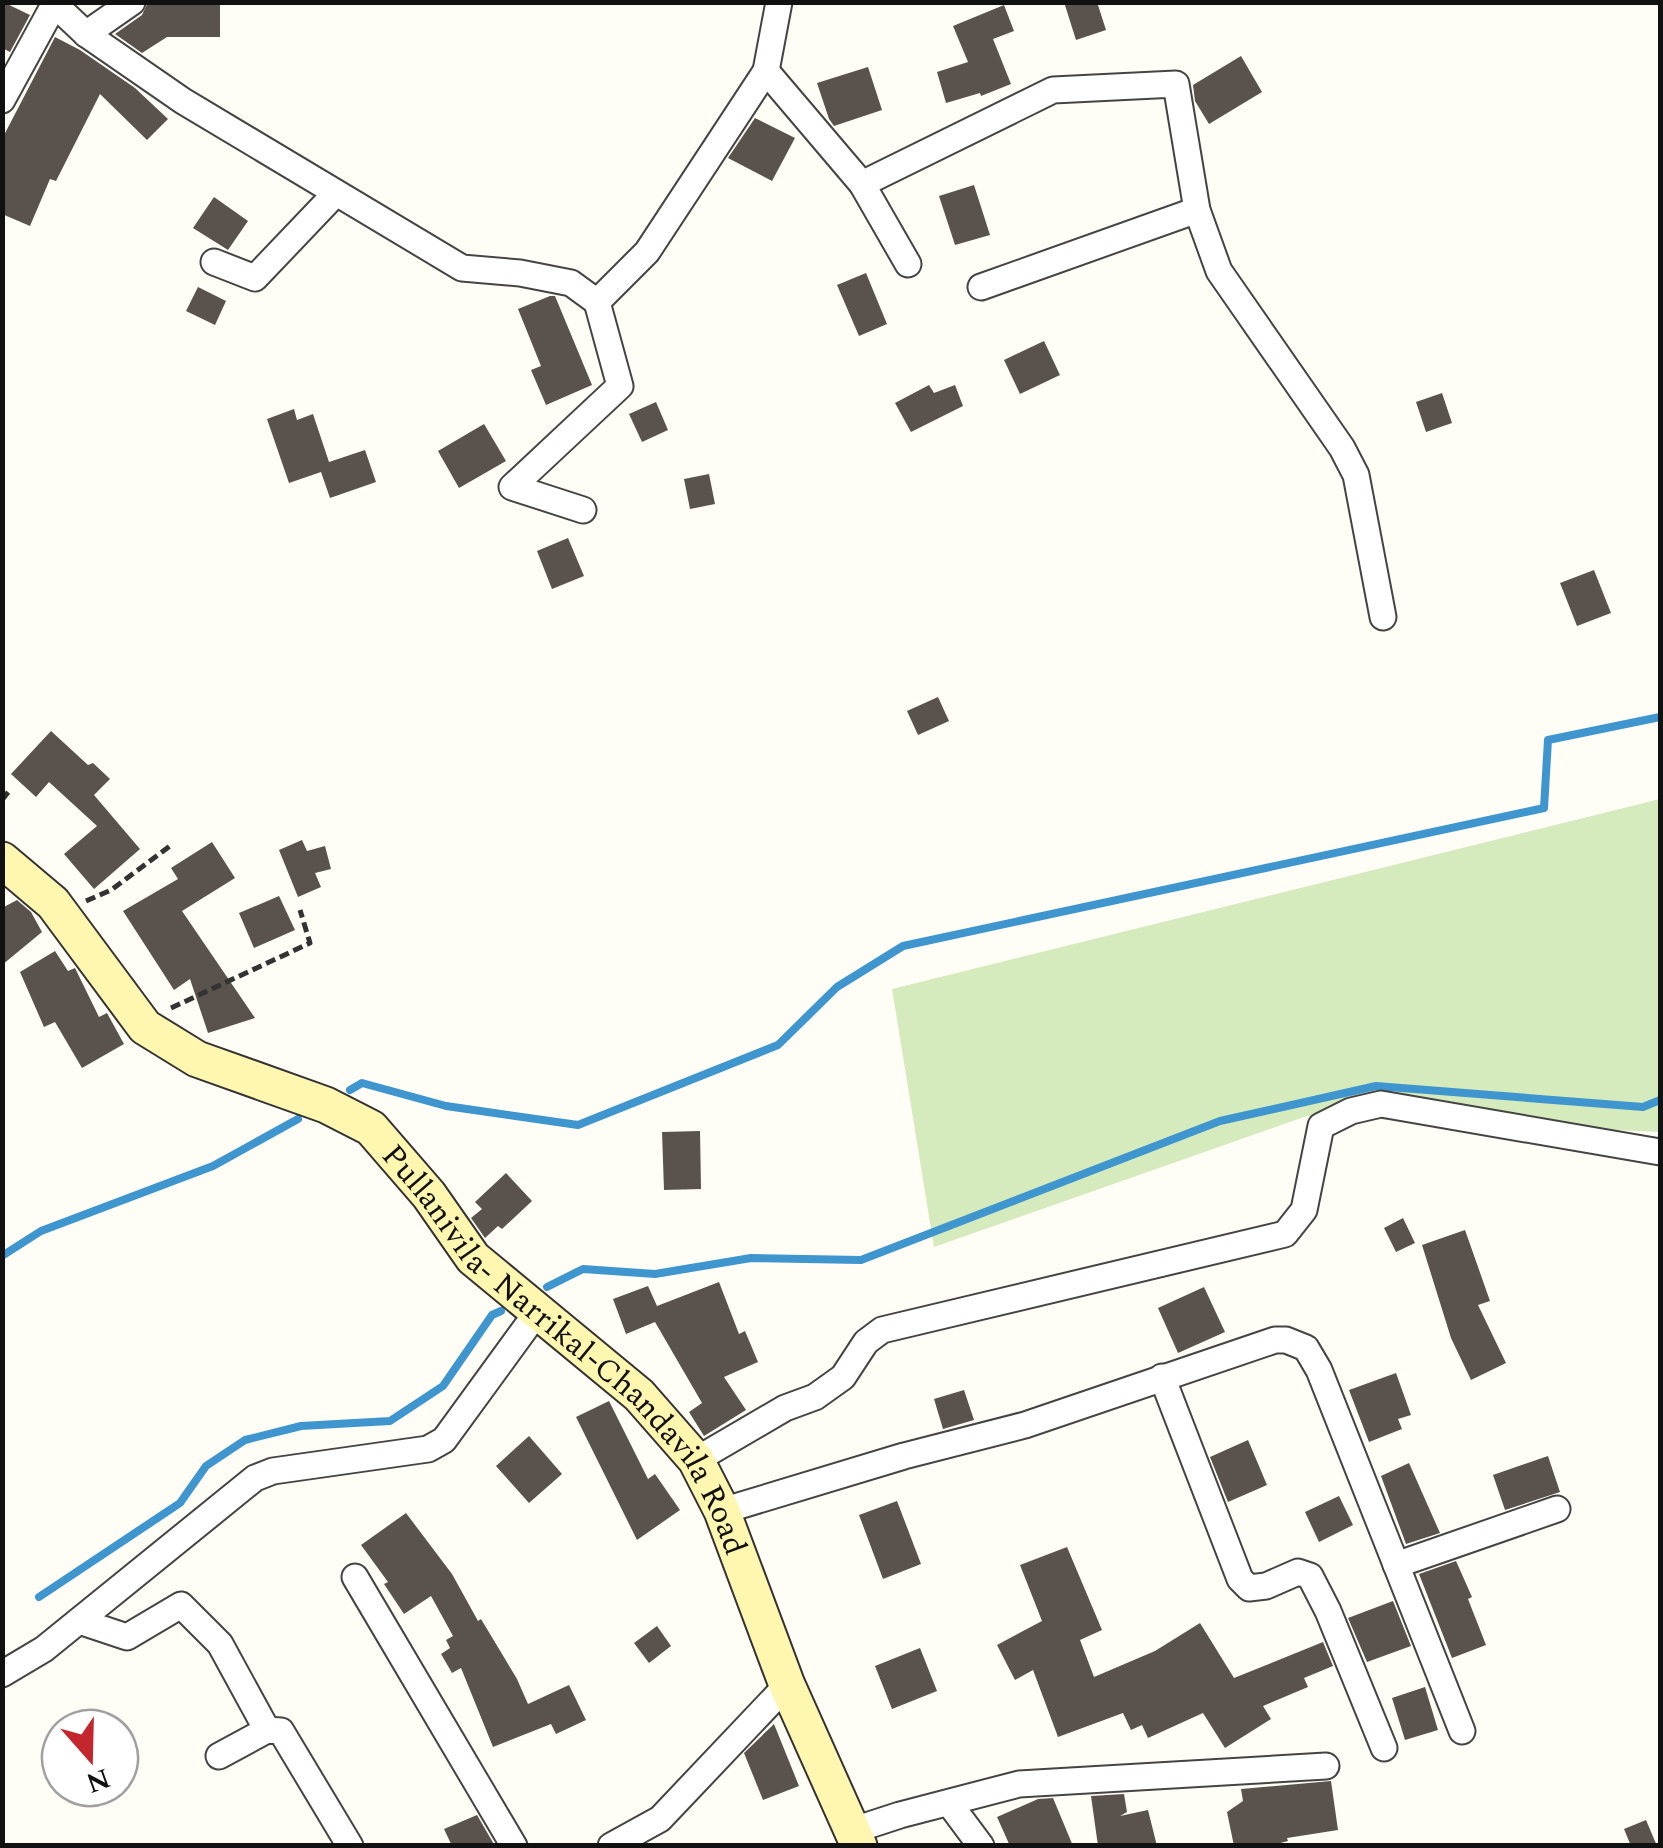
<svg xmlns="http://www.w3.org/2000/svg" width="1663" height="1848" viewBox="0 0 1663 1848" font-family="Spectral,serif">
	<style>
		.green { fill: #d5ebbd }
		.lines { fill: none; stroke-linecap: round; stroke-linejoin: round }
		.stream { stroke: #3f96cf; stroke-width: 8 }
		.building { fill: #5a524d }
		.street-casing { stroke: #444; stroke-width: 29 }
		.secondary-casing { stroke: #333; stroke-width: 39 }
		.path { stroke: #333; stroke-width: 5; stroke-dasharray: 10 5; stroke-linecap: butt }
		.street { stroke: #fff; stroke-width: 25 }
		.secondary { stroke: #fff6b0; stroke-width: 35 }
		.labels { text-anchor: middle; stroke-width: 10; stroke-linejoin: round; paint-order: stroke }
		.street-label { font-size: 32px; fill: #111; stroke: #fff }
	</style>
	<rect width="100%" height="100%" fill="#fffdf5"/>
	<!-- green -->
	<path class="green" d="M1660 799V1132L1307 1116 934 1247 892 989Z"/>
	<g class="lines">
		<!-- stream -->
		<g class="stream">
			<path d="M350 1090 362 1083 446 1106 578 1125 778 1045 837 987 903 946 1544 808 1548 740 1660 717"/>
			<path d="M2 1256 41 1231 213 1166 298 1119"/>
			<path d="M547 1287 583 1269 655 1274 751 1258 861 1260 1220 1121 1376 1086 1643 1107 1660 1100"/>
			<path d="M39 1597 180 1503 206 1466 245 1440 301 1426 390 1421 443 1386 492 1315 501 1311"/>
		</g>
	</g>
	<!-- building -->
	<g class="building">
		<path d="M3 2 30 15 10 52 2 48Z"/>
		<path d="M148 2H220V37H167L142 53 115 34 142 15Z"/>
		<path d="M1064 2H1097L1106 30 1076 40Z"/>
		<path d="M1004 5 1014 31 993 39 1011 84 981 96 980 93 946 103 937 72 968 62 953 26Z"/>
		<path d="M55 37 80 50 135 88 168 119 147 140 100 94 56 181 50 179 30 226 2 214V139Z"/>
		<path d="M1241 56 1262 92 1209 124 1195 101 1193 85Z"/>
		<path d="M868 67 882 110 834 126 829 119 817 83Z"/>
		<path d="M755 118 795 138 772 181 728 158Z"/>
		<path d="M974 185 990 235 955 245 939 196Z"/>
		<path d="M214 197 248 221 228 250 193 228Z"/>
		<path d="M866 273 887 324 859 336 837 285Z"/>
		<path d="M198 287 226 301 215 325 186 311Z"/>
		<path d="M550 296H555L592 385 546 405 531 370 541 366 518 309Z"/>
		<path d="M1044 341 1060 375 1020 394 1004 360Z"/>
		<path d="M929 385 934 393 955 385 963 406 911 432 895 403Z"/>
		<path d="M1442 393 1452 423 1426 432 1416 402Z"/>
		<path d="M656 402 668 430 642 442 629 414Z"/>
		<path d="M294 409 297 420 313 414 329 462 365 450 376 482 330 498 321 472 289 483 267 419Z"/>
		<path d="M484 424 506 461 459 488 438 451Z"/>
		<path d="M709 474 715 504 690 509 684 479Z"/>
		<path d="M568 538 584 576 552 589 537 551Z"/>
		<path d="M1594 570 1611 613 1577 626 1560 583Z"/>
		<path d="M938 697 949 721 918 735 907 711Z"/>
		<path d="M51 731 88 765 93 763 110 779 94 795 140 849 94 889 64 854 97 826 49 782 36 797 11 774Z"/>
		<path d="M302 840 307 851 325 846 331 869 315 873 321 887 298 897 279 850Z"/>
		<path d="M212 842 235 878 182 911 255 1018 208 1033 190 979 174 990 123 911 178 879 171 868Z"/>
		<path d="M279 896 295 930 254 948 239 913Z"/>
		<path d="M17 900 31 912 42 932 2 965V908Z"/>
		<path d="M55 951 68 971 75 968 99 1017 107 1013 124 1044 82 1068 55 1022 44 1027 20 972Z"/>
		<path d="M700 1131 701 1189 664 1190 662 1132Z"/>
		<path d="M506 1173 532 1201 502 1229 498 1226 485 1238 471 1218 482 1209 475 1202Z"/>
		<path d="M1403 1218 1415 1243 1396 1252 1384 1228Z"/>
		<path d="M1465 1230 1490 1301 1478 1305 1506 1363 1471 1380 1451 1338 1422 1245Z"/>
		<path d="M719 1282 739 1334 745 1331 758 1362 724 1377 746 1410 704 1436 689 1412 702 1403 655 1322 626 1334 613 1299 648 1286 657 1306Z"/>
		<path d="M1204 1287 1225 1332 1178 1353 1158 1308Z"/>
		<path d="M1396 1373 1411 1415 1398 1419 1402 1429 1369 1442 1349 1390Z"/>
		<path d="M964 1390 974 1420 943 1429 934 1399Z"/>
		<path d="M609 1401 648 1479 655 1474 680 1510 637 1540 576 1417Z"/>
		<path d="M529 1436 562 1474 529 1503 496 1466Z"/>
		<path d="M1248 1440 1267 1485 1228 1502 1210 1457Z"/>
		<path d="M1548 1456 1560 1492 1505 1510 1493 1475Z"/>
		<path d="M1409 1463 1440 1533 1406 1544 1381 1476Z"/>
		<path d="M1339 1496 1353 1525 1319 1542 1305 1512Z"/>
		<path d="M897 1501 921 1564 883 1579 859 1515Z"/>
		<path d="M406 1513 452 1574 478 1621 481 1619 517 1679 528 1704 569 1685 586 1720 556 1734 551 1724 493 1747 461 1668 452 1673 441 1654 450 1648 446 1640 453 1636 431 1596 404 1614 384 1584 388 1582 361 1545Z"/>
		<path d="M1067 1547 1102 1630 1080 1640 1094 1677 1155 1651 1200 1623 1234 1678 1323 1642 1333 1666 1304 1678 1308 1687 1263 1706 1271 1719 1225 1748 1203 1713 1148 1738 1142 1725 1131 1730 1123 1713 1058 1737 1033 1670 1015 1680 997 1645 1042 1621 1020 1565Z"/>
		<path d="M1456 1561 1472 1597 1468 1599 1486 1645 1452 1658 1419 1574Z"/>
		<path d="M1393 1601 1411 1646 1367 1662 1348 1618Z"/>
		<path d="M657 1626 671 1646 649 1663 634 1643Z"/>
		<path d="M920 1648 937 1691 892 1709 875 1666Z"/>
		<path d="M1425 1687 1438 1730 1405 1740 1392 1698Z"/>
		<path d="M774 1724 799 1786 763 1800 744 1753Z"/>
		<path d="M1331 1781 1338 1830 1287 1838 1288 1841 1269 1846H1234L1227 1812 1243 1801 1241 1789Z"/>
		<path d="M1124 1794 1127 1812 1120 1816 1148 1810 1157 1846H1098L1091 1796Z"/>
		<path d="M1053 1798 1073 1846H1010L997 1817 1038 1799Z"/>
		<path d="M477 1815 495 1846H452L444 1829Z"/>
		<path d="M1646 1820 1657 1846H1631L1624 1829Z"/>
	</g>
	<g class="lines">
		<defs>
			<g id="street">
				<path d="M52 2 86 34 183 101 462 268 520 273 571 283 597 302 647 252 766 71 779 2"/>
				<path d="M86 34 132 2"/>
				<path d="M766 71 862 184 1053 90 1176 84 1197 210 1219 271 1342 448 1356 475 1383 617"/>
				<path d="M2 100 54 5"/>
				<path d="M862 184 908 264"/>
				<path d="M214 262 255 278 336 193"/>
				<path d="M981 287 1197 210"/>
				<path d="M583 510 512 487 620 386 597 302"/>
				<path d="M1162 1377 1240 1579 1249 1588 1266 1586 1298 1572 1310 1576 1328 1611 1384 1748"/>
				<path d="M696 1460 785 1408 815 1397 843 1377 866 1342 882 1330 1285 1234 1304 1210 1321 1126 1351 1111 1381 1104 1660 1152"/>
				<path d="M722 1511 904 1456 1025 1425 1275 1340H1286L1306 1348 1319 1370 1462 1731"/>
				<path d="M1396 1565 1557 1509"/>
				<path d="M355 1577 514 1846"/>
				<path d="M79 1621 127 1637 181 1605 220 1644 267 1730"/>
				<path d="M2 1674 44 1649 255 1478 273 1471 428 1449 444 1440 538 1311"/>
				<path d="M219 1756 267 1730 281 1731 350 1846"/>
				<path d="M949 1803 981 1846"/>
				<path d="M851 1831 900 1815 1019 1784 1326 1766"/>
				<path d="M611 1846 660 1819 787 1685"/>
			</g>
			<g id="secondary">
				<path id="s1" d="M2 860 53 903 145 1027 197 1059 326 1105 371 1128 429 1195 473 1258 639 1395 696 1460 722 1511 787 1685 859 1846"/>
			</g>
		</defs>
		<!-- street casing -->
		<use href="#street" class="street-casing"/>
		<!-- secondary casing -->
		<use href="#secondary" class="secondary-casing"/>
		<!-- path -->
		<g class="path">
			<path d="M2 800 9 791"/>
			<path d="M86 901 111 890 170 846"/>
			<path d="M171 1008 310 943 300 910"/>
		</g>
		<!-- street -->
		<use href="#street" class="street"/>
		<!-- secondary -->
		<use href="#secondary" class="secondary"/>
	</g>
	<g class="labels">
		<!-- street labels -->
		<g class="street-label">
			<text dy="11" stroke="none"><textPath href="#s1" startOffset="768">Pullanivila- Narrikal-Chandavila Road</textPath></text>
		</g>
	</g>
	<!-- border -->
	<rect width="1663" height="1848" fill="none" stroke="#111111" stroke-width="10"/>
	<!-- north arrow -->
	<g transform="translate(90 1758) rotate(160)"><circle r="48" fill="#ffffff" stroke="#a0a0a0" stroke-width="2.5"/>
	<path d="M0-8L18 38L0 25L-18 38Z" fill="#c4262e"/>
	<text y="-15" font-size="28" font-weight="bold" text-anchor="middle" fill="#111111">N</text>
	</g>
</svg>
